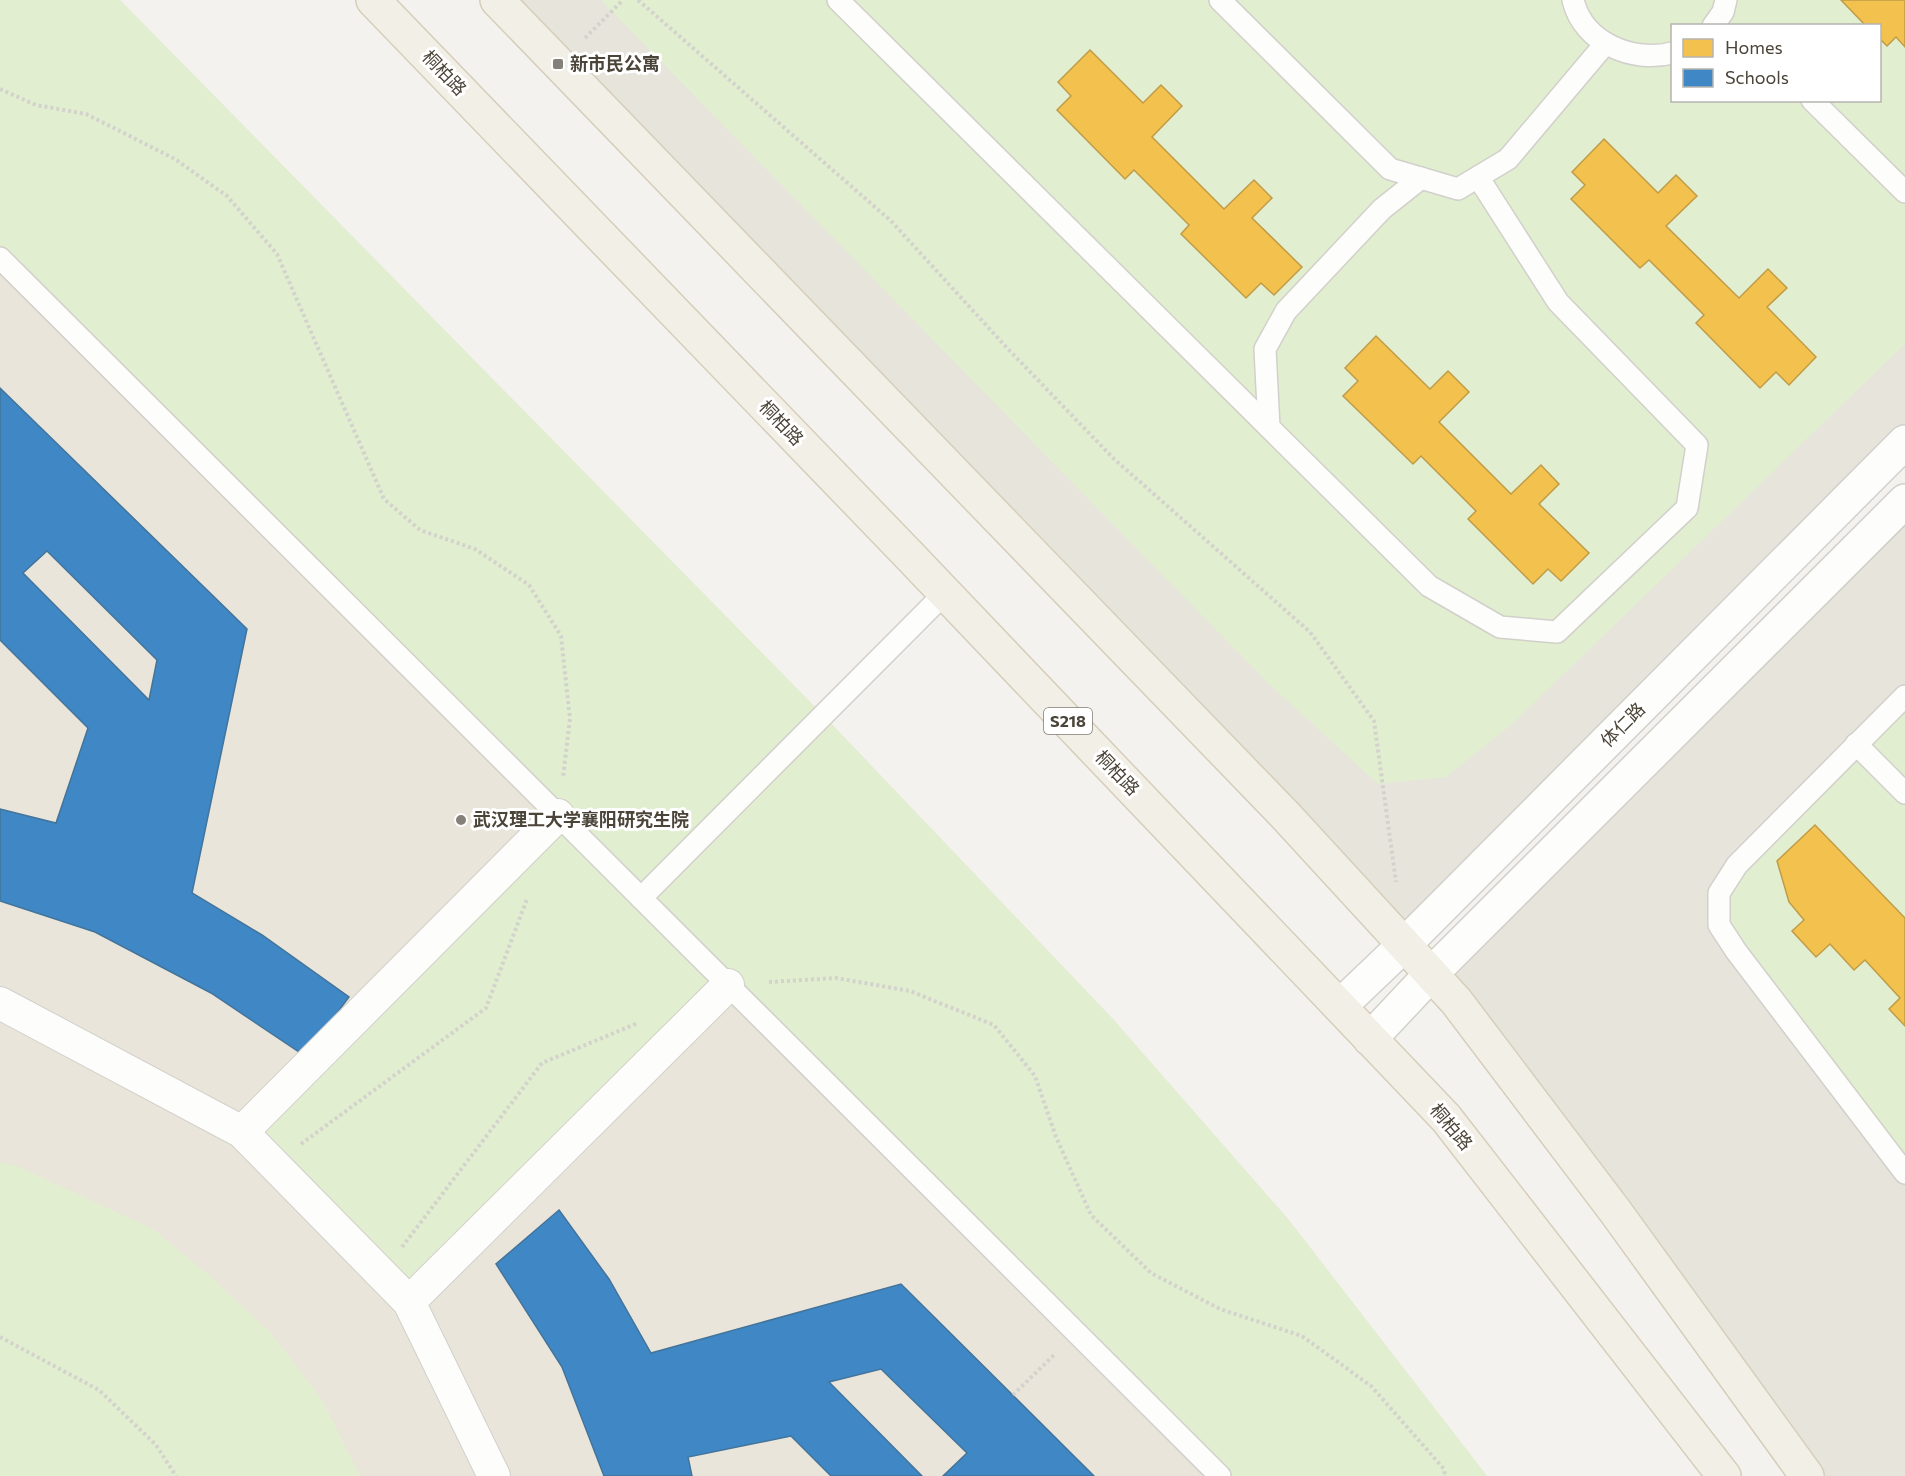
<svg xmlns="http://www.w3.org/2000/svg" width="1905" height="1476" viewBox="0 0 1905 1476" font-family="Commissioner,'Noto Sans SC',sans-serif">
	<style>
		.residential { fill: #e7e4dc; fill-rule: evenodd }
		.education { fill: #eae5da }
		.green { fill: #e1eecf; fill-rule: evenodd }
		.homes { fill: #f2c14e; stroke: #c09c48; stroke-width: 1.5 }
		.schools { fill: #3f88c5; stroke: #43749b; stroke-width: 1.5; fill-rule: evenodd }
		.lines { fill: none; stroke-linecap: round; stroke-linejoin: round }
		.service-casing { stroke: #d2d0cb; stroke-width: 24 }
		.pedestrian-casing { stroke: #d2d0cb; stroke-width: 34 }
		.tertiary-casing { stroke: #d2d0cb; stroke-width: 36 }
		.primary-casing { stroke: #d6cebb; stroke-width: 36 }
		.path { stroke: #d3d2cc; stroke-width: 4; stroke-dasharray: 3 3; stroke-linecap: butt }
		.service { stroke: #fdfdfc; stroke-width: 21 }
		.pedestrian { stroke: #fdfdfc; stroke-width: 32 }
		.tertiary { stroke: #fdfdfc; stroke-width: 33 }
		.primary { stroke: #f2efe6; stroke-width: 33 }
		.poi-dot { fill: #868178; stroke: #fff; stroke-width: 2 }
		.labels { text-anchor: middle; stroke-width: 6; stroke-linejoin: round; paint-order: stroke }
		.shield { fill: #fff; stroke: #817c74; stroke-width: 1.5 }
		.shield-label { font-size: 16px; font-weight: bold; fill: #4b4439 }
		.poi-label { font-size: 18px; font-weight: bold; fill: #4b4439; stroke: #fff; text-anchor: start }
		.street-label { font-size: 18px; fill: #4b4439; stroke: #fff }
	</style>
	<rect width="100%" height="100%" fill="#f4f2ee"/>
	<!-- residential -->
	<g class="residential">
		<path d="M496 0H1905V432L1396 936ZM1672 26H1880V100H1672Z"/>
		<path d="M1905 501V1476H1807L1431 974Z"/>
	</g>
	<!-- education -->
	<path class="education" d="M0 0H120L823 715 1112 1018 1288 1219 1487 1476H0Z"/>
	<!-- green -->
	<g class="green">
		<path d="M0 0H120L823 715 1112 1018 1288 1219 1487 1476H1220L728 985 409 1302 242 1132 558 815 0 258Z"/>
		<path d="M601 0H1905V344L1511 725 1446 777 1378 784 1268 683ZM1672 26H1880V100H1672Z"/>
		<path d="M1905 696V1173L1736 951 1719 893Z"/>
		<path d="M0 1162 19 1167 153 1229 210 1276 271 1333 323 1401 360 1476H0Z"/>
	</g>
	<!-- homes -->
	<g class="homes">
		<path d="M1841 0H1905V47L1896 37 1887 46 1880 39V26H1866Z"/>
		<path d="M1090 50 1143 103 1161 85 1182 106 1152 137 1224 209 1254 180 1272 198 1252 218 1302 267 1274 295 1261 283 1246 298 1181 234 1189 225 1134 170 1125 179 1057 110 1071 96 1058 82Z"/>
		<path d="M1604 139 1658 193 1676 175 1697 196 1666 226 1739 298 1768 269 1787 288 1767 307 1816 357 1789 385 1776 372 1760 388 1696 323 1704 315 1649 260 1640 268 1571 199 1585 185 1572 172Z"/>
		<path d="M1376 336 1430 389 1448 371 1469 392 1439 422 1511 494 1541 465 1559 484 1539 504 1589 553 1561 581 1548 569 1533 584 1468 519 1476 511 1421 456 1413 464 1343 396 1358 381 1345 368Z"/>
		<path d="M1815 825 1905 918V1026L1889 1009 1900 998 1865 960 1854 970 1830 944 1816 957 1792 931 1804 920 1789 902 1777 861Z"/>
	</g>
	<!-- schools -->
	<g class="schools">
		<path d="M0 388 247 629 192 893 262 935 349 997 305 1056 211 993 95 932 0 901V809L56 823 88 728 0 640ZM47 551 157 660 149 700 23 573Z"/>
		<path d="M559 1210 609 1279 651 1353 901 1284 1094 1476H943L967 1453 881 1369 829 1382 922 1476H831L791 1436 688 1457 692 1476H604L562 1367 496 1264Z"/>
	</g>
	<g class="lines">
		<defs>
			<g id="service">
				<path d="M838 0 1429 586 1500 627 1557 632 1687 508 1697 445 1558 302 1478 177"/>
				<path d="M1220 0 1390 169 1458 189 1508 159 1605 44"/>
				<path d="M1573 0C1583 43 1633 63 1672 53"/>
				<path d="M1713 26 1723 12 1726 0"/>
				<path d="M1812 100 1905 192"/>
				<path d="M0 258 1220 1476"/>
				<path d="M1269 427 1265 349 1286 311 1382 209 1421 178"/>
				<path d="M1905 696 1737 865 1719 893V925L1736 951 1905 1173"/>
				<path d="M1856 744 1905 793"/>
				<path d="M641 898 945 593"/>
			</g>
			<g id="pedestrian">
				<path d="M0 1003 242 1132 409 1302 494 1476"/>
				<path d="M242 1132 558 815"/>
				<path d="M409 1302 728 985"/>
			</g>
			<g id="tertiary">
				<path d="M1340 1006 1404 945 1905 442"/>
				<path d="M1370 1039 1431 974 1905 501"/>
			</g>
			<g id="primary">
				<path d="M373 0 906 552 1446 1118 1724 1476"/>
				<path d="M497 0 1285 815 1456 1001 1615 1211 1807 1476"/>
			</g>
		</defs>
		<!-- service casing -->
		<use href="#service" class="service-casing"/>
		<!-- pedestrian casing -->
		<use href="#pedestrian" class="pedestrian-casing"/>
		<!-- tertiary casing -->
		<use href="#tertiary" class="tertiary-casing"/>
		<!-- primary casing -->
		<use href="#primary" class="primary-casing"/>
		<!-- path -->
		<g class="path">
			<path d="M638 0 891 221 1008 349 1113 458 1310 632 1374 721 1396 882"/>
			<path d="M585 38 623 0"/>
			<path d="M0 89 36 105 86 114 175 159 227 196 277 254 384 499 420 530 475 549 529 585 561 636 570 719 563 777"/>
			<path d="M769 982 836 978 910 991 994 1025 1035 1076 1056 1137 1091 1215 1151 1273 1220 1309 1302 1336 1371 1386 1444 1469 1445 1476"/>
			<path d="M301 1144 486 1008 527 899"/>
			<path d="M402 1247 542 1063 638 1023"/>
			<path d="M0 1337 99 1390 156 1445 176 1476"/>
			<path d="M1013 1395 1055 1354"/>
		</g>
		<!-- service -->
		<use href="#service" class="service"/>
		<!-- pedestrian -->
		<use href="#pedestrian" class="pedestrian"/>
		<!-- tertiary -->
		<use href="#tertiary" class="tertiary"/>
		<!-- primary -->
		<use href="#primary" class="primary"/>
	</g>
	<!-- markers -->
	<g class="poi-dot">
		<rect x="552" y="58" width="12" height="12" rx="3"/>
		<circle cx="461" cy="820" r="6"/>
	</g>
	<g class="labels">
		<!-- shield labels -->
		<rect class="shield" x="1044" y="708" width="48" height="26" rx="4.5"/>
		<g class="shield-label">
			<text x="1068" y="727">S218</text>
		</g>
		<!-- poi labels -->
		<g class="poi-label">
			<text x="570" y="70">新市民公寓</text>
			<text x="473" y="826">武汉理工大学襄阳研究生院</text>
		</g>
		<!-- street labels -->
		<g class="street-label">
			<text transform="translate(444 73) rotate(46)" y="6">桐柏路</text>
			<text transform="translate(781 423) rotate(46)" y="6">桐柏路</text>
			<text transform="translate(1623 725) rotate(-45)" y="6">体仁路</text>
			<text transform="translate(1117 773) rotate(46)" y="6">桐柏路</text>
			<text transform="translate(1451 1127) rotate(50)" y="6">桐柏路</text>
		</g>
	</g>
	<!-- legend -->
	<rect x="1671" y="24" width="210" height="78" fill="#ffffff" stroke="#b7b4b0" stroke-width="1.5"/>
	<rect x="1683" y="39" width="30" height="18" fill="#f2c14e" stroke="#b7b4b0" stroke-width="1.5"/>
	<text x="1725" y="54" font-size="18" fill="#4b4439">Homes</text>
	<rect x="1683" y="69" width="30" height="18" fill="#3f88c5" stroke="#b7b4b0" stroke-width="1.5"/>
	<text x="1725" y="84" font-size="18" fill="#4b4439">Schools</text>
</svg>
